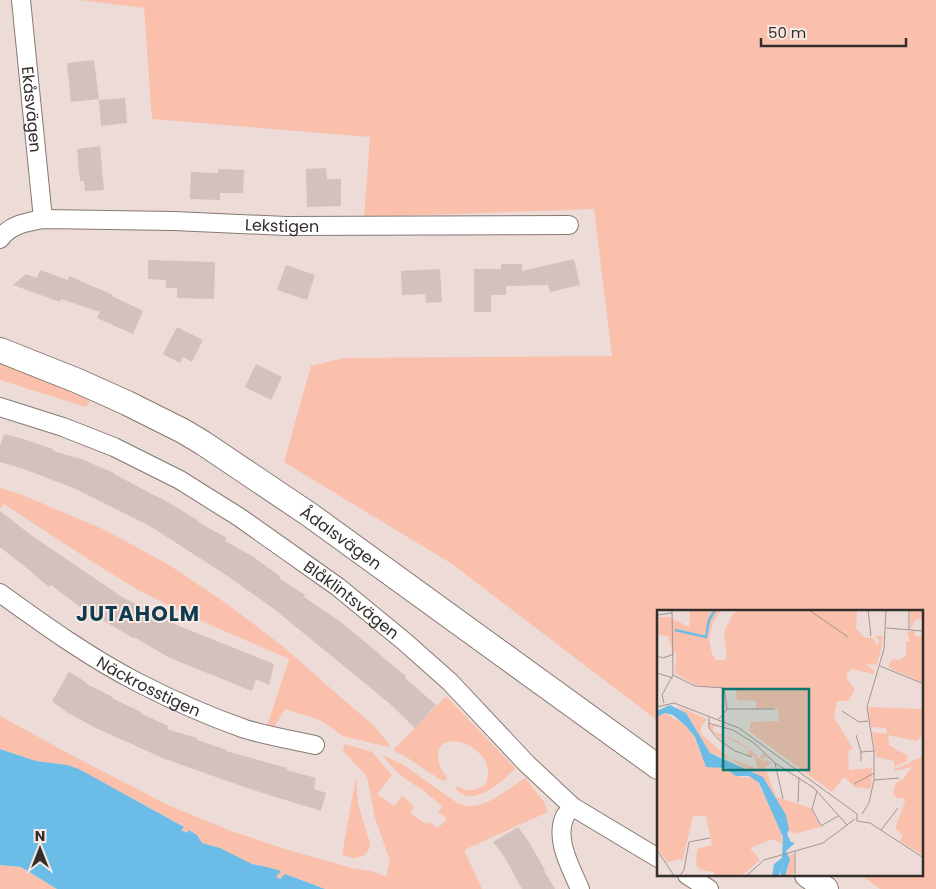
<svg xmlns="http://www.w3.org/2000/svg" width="936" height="889" viewBox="0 0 936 889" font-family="Poppins,sans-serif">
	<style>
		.green { fill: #fac0ac }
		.water { fill: #6bbde7 }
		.building { fill: #d2c1bc }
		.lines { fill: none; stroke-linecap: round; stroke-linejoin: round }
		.minor-casing { stroke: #867872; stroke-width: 20 }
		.secondary-casing { stroke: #867872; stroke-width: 26 }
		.minor { stroke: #fff; stroke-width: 18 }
		.secondary { stroke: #fff; stroke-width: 24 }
		.labels { text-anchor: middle; stroke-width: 4; stroke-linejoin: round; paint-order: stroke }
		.street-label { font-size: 16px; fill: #332d2b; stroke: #fae9e3 }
		.district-label { font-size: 21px; font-weight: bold; letter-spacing: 1px; fill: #0e3b50; stroke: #fae9e3 }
		.inset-river { fill: none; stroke: #6bbde7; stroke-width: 2.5 }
		.inset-road { fill: none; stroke: #a29592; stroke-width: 1 }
		.view { fill: #0f766e; fill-opacity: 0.15; stroke: #0f766e; stroke-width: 2.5 }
		.inset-edge { fill: none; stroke: #332d2b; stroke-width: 2.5 }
	</style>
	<rect width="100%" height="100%" fill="#ecdbd6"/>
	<!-- green -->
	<g class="green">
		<path d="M80 0H936V889H880L862 875H922V612H658V721L452 564 284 462 311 366 344 358 612 356 594 209 364 217 370 137 152 119 144 8Z"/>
		<path d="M0 363 69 391 90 401 86 407 0 380Z"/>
		<path d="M0 488 20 494 105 530 169 565 230 606 281 645 375 727 390 745 388 747 343 736 320 720 285 709 274 727 270 728 267 726 289 659 199 620 138 590 88 559 4 504 0 508Z"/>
		<path d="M446 696 515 768C506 779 484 797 469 796 464 796 459 792 455 789L457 786C469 792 473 791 485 785 503 749 437 724 438 756 438 764 442 771 447 777L445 781 441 780 403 755 394 751V749Z"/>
		<path d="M0 716 73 756 168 805 231 831 288 850 352 868 372 871 386 877 390 861 375 818 367 777 343 751 345 744 372 752 392 775 377 794 394 806 402 796 414 806 410 813 426 824 429 822 438 828 447 819 438 812 442 806 424 791 404 778 395 770 382 755 402 764 459 804C466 806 472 807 479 805 492 802 513 786 525 778L544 802 548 812 464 850 482 889H325L286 874 280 879 276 877 280 871 267 867 252 864 220 848 202 843 197 835 190 830 187 834 181 830 183 826 79 769 67 765 36 761 0 749Z"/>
		<path d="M356 777 358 804 370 843 369 849 364 856 353 858 342 855Z"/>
		<path d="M0 865 21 867 57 889H0Z"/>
	</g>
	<!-- water -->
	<path class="water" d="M0 749 36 761 67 765 79 769 184 827 181 830 187 833 189 830 197 835 202 843 220 848 252 864 267 867 281 871 276 877 280 879 285 874 325 889H57L21 867 0 865Z"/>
	<!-- building -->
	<g class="building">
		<path d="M94 60 99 99 71 102 67 63Z"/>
		<path d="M125 98 127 123 101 126 99 100Z"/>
		<path d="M100 146 104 190 85 191 84 181H80L77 149Z"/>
		<path d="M326 168 327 179H341V206L307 207 306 169Z"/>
		<path d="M218 169 244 170 243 193H220V200L190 199 191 172 218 173Z"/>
		<path d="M574 259 580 285 550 292 548 285 506 286V295H491V312H474V269H501V264H522V271Z"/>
		<path d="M148 260 215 262 214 299 177 298V288H166V280L148 279Z"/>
		<path d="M286 265 315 275 307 300 277 290Z"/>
		<path d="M440 269 442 302 426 303 425 294 402 295 401 271Z"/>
		<path d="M40 270 68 280 69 276 113 295 112 296 143 311 133 334 97 318 100 312 61 299 60 302 13 285 26 274 37 278Z"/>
		<path d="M177 327 203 340 192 362 183 357 180 363 163 354Z"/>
		<path d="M256 364 282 377 271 400 245 387Z"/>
		<path d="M4 434 23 439 53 449V451L81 459 114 473V474L171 504 199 521 198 522 227 538 225 541 252 556 280 576 279 578 305 595 304 597 338 620 381 655V656L406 676 405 678 436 705 415 728 389 703 274 609 229 577 150 526 76 489 24 469 0 462V446Z"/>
		<path d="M0 511 31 535 122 597 179 626 274 664 269 685 256 679 252 691 170 658 134 637 133 638 80 607 51 585 49 587 33 574H34L0 547Z"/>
		<path d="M69 672 86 682 85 683 113 697 112 698 141 712 140 713 168 726 167 729 197 738V740L227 750 226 751 287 768 286 770 316 778 314 789 326 793 321 811 247 788 165 759 96 728 68 713 52 701Z"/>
		<path d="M518 827 529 842 545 870 544 871 555 889H522L504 856 493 842Z"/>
	</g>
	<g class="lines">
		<defs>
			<g id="minor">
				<path id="s1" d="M21 0 43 219"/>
				<path id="s2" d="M0 239C9 225 27 222 43 219L174 221 286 226 569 225"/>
				<path id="s3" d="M0 407 63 427 114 447 180 480 239 517 338 587 405 642 450 682 527 764 573 807 658 858"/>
				<path id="s4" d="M0 593C44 625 89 657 137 682 172 700 208 716 245 729 268 736 292 740 315 745"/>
				<path d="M573 807C570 810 567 813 565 816 554 839 571 868 580 889"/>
				<path d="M687 875 709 889"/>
			</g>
			<g id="secondary">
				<path id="s5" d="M0 350 78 381 127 403 183 431 203 443 310 515 658 767"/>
				<path d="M807 875 826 889"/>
			</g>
		</defs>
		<!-- minor casing -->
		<use href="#minor" class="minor-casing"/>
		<!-- secondary casing -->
		<use href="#secondary" class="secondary-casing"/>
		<!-- minor -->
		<use href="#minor" class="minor"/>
		<!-- secondary -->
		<use href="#secondary" class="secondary"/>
	</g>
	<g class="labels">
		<!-- street labels -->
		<g class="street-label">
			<text dy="6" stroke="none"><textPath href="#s1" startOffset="110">Ekåsvägen</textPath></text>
			<text dy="6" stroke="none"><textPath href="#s2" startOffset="288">Lekstigen</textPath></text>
			<text dy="6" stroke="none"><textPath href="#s5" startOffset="391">Ådalsvägen</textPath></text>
			<text dy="6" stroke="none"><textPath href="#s3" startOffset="404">Blåklintsvägen</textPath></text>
			<text dy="6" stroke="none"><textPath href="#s4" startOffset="176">Näckrosstigen</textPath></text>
		</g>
		<!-- district labels -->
		<g class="district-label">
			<text x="138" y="621">JUTAHOLM</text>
		</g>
	</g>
	<!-- overview -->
	<g transform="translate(657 610)">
		<rect width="266" height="266" fill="#ecdbd6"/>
		<path d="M33 0H64L56 12 52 29 55 44 59 50H67L70 47 67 22 76 4 82 0H200L199 18 208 28 214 27 221 36 222 30 218 26H226L223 44 219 55 208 54 218 61 216 64 194 59 190 64V69L198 80 191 91H180L177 107 196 139 191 141 192 160 215 158 214 179 198 177 187 167 175 182 92 121 94 112 122 111 120 98 99 99V91L80 90 79 79 38 75 18 63 19 43 15 41 12 27 0 24V7H12L32 17ZM253 0H266V8L258 10 254 19ZM255 21H259L257 25 262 27 266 25V73L231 57 235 49 242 50 249 46V31H253L250 22ZM20 96 50 109 44 117V124L72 148 101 159 97 146 90 145 92 139 66 125 63 129 52 117 53 115H57L56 121 81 131 91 138 102 147 107 143 111 151 109 152 107 151 110 150 108 147 106 150 102 147H99L108 152H116L108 157 119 187 154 198 163 217 137 224 132 220 107 169 73 149 53 143 29 103ZM211 97 266 99V125L260 131 231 125 232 135 251 146 249 152 238 156 239 159 266 146V245L243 231 246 225 238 218 248 192 247 188 241 189 236 184 239 173 246 169 255 157 238 161 237 151 219 147 215 122 230 124 229 118 214 117ZM8 103 29 116 38 127 43 144 63 158 84 167 98 168 113 196 124 221 125 234 116 229 93 238 103 250 85 266H58L57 262 44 260 39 255 40 239 55 235 49 206H36L26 249 10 252 0 238V107ZM137 244V263L128 267 133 248 130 246Z" fill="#fac0ac"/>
		<path d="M13 95 29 103 53 143 106 167 129 205 132 220 130 224 134 232 138 233 129 241 133 249 128 266H124L123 262 128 250 121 266H115L117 254 125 248 126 227 102 173 92 166H79L67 158 49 157 38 127 29 116 16 105 8 103 0 107V101Z" fill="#6bbde7"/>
		<path class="inset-river" d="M18 20 49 27 52 10 58 0"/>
		<path class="inset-road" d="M152 0 191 27M211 0 214 26M0 5 15 3M229 18 267 21M252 20V0M0 46 6 48 17 44M223 56 267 74M0 63 16 68M16 65 38 76 67 78 70 99M7 93 5 85 16 65 15 0M0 97 17 93 82 118 200 204M185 101 202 112 211 111M52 107V118L61 129 78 141 95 147M62 109 70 99H118M51 113 76 120 97 133 118 153 157 178 190 215M199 125 204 142M204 151V142L217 141M118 153 126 189M217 170 242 168M197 174 217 163M160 181 155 199 164 216 181 206M141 192 142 167M200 204V211L213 213 267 248M205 204 212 193 217 170V141L210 97 227 39 229 0M224 220 241 198M0 240 18 267M138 264V242M22 267 27 260 32 232 53 228M88 267 107 250 166 233 198 209"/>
		<path class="view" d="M66 79H152V160H66Z"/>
		<rect width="266" height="266" class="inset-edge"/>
	</g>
	<!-- north arrow -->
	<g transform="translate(40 849)" stroke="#fae9e3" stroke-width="4" paint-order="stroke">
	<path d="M0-4L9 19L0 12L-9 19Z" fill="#332d2b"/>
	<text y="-8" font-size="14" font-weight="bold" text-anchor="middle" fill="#332d2b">N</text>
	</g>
	<!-- scale -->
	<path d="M761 38v8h145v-8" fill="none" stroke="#332d2b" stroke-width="2.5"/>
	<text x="768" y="38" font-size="15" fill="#332d2b" stroke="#fae9e3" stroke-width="4" paint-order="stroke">50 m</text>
</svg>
